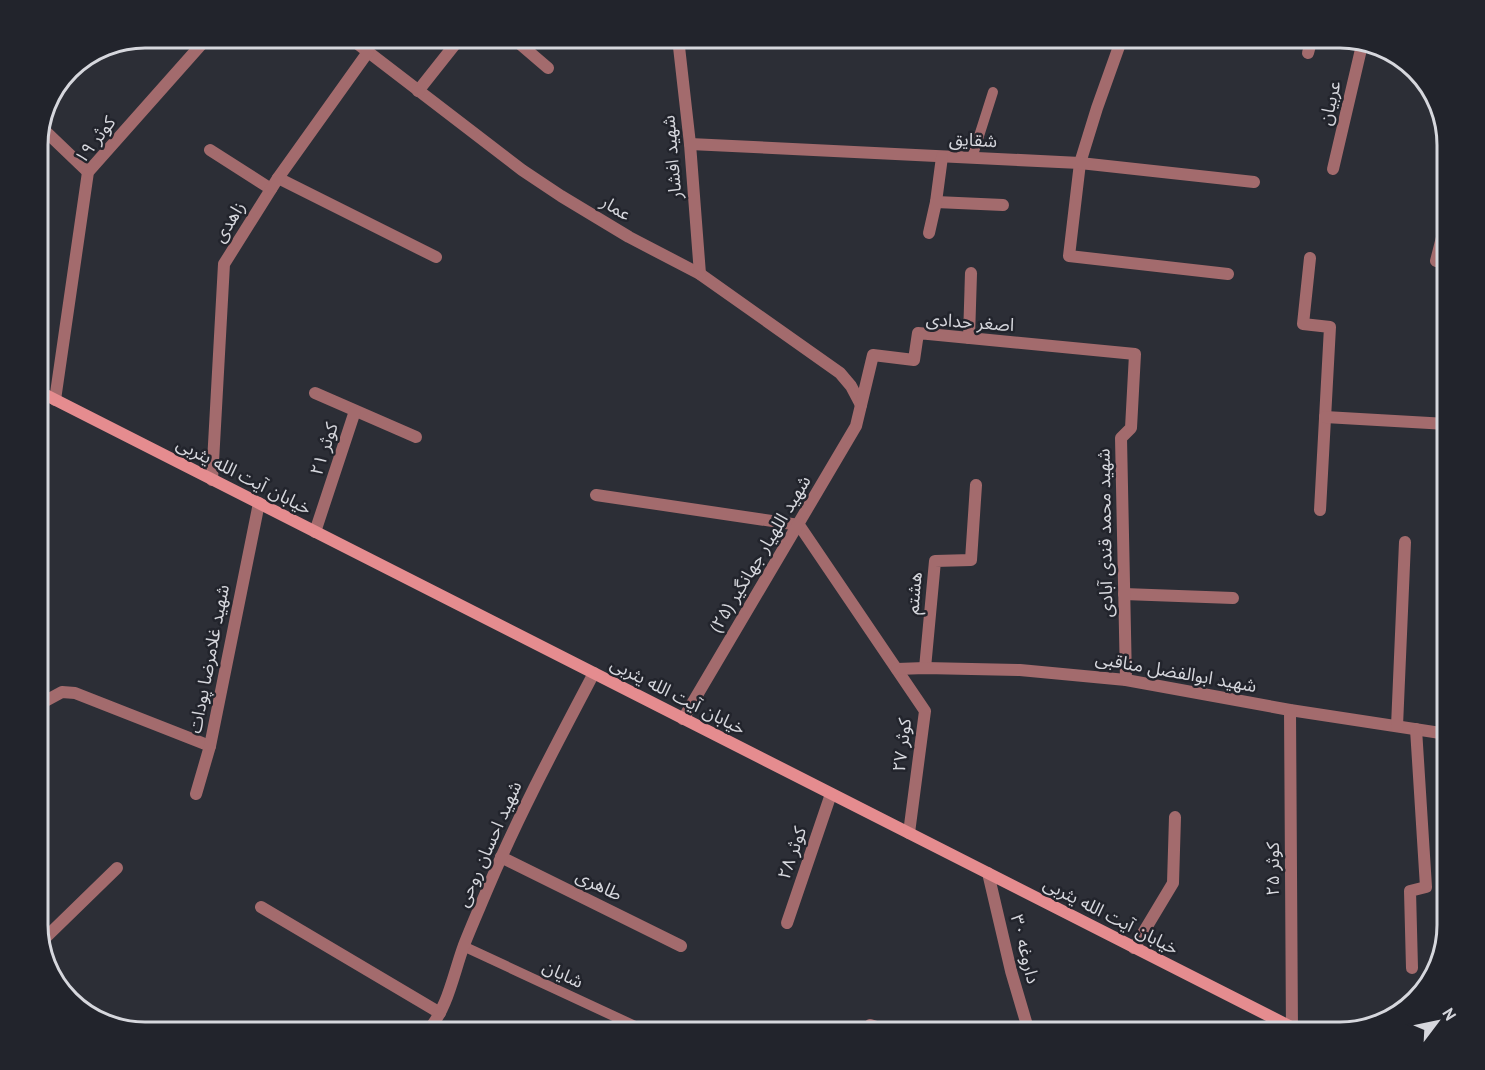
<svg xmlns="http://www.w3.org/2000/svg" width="1485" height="1070" viewBox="0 0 1485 1070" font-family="'PT Sans','Noto Sans Arabic',sans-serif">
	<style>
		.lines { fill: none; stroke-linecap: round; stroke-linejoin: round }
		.lane { stroke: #a36b6d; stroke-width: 10 }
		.street { stroke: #a36b6d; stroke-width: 12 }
		.secondary { stroke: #e58c8f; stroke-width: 12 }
		.labels { text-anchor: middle; stroke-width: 5; stroke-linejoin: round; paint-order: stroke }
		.street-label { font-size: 18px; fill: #d6d7dd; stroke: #22242c }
		.rim { fill: none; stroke: #d6d7dd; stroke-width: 3 }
	</style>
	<rect width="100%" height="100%" fill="#2c2e36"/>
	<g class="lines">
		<!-- lane -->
		<g class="lane">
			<path d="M972 158 993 92"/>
			<path d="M463 946 648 1032"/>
		</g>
		<!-- street -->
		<g class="street">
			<path d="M350 38 522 170 561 196 629 237 700 274 840 373 851 386 861 405"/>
			<path d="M513 38 548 68"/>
			<path d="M678 38 690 144 700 274"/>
			<path d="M1122 38 1097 108 1080 163 1069 256 1228 274"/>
			<path d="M1308 53 1312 38"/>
			<path d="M418 91 460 38"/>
			<path d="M41 127 88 172"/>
			<path d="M690 144 1080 163 1254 182"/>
			<path d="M210 150 271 189"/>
			<path d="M1333 169 1362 45"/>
			<path d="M278 178 436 257"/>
			<path d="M936 202 1003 205"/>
			<path d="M929 233 936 202 942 157"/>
			<path d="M1310 258 1303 324 1330 327 1320 510"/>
			<path d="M1436 261 1447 218"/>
			<path d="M969 338 971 273"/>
			<path d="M315 393 416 437"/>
			<path d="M55 400 88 172 207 38"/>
			<path d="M1325 417 1447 424"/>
			<path d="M212 480 224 264 278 178 368 52"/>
			<path d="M596 495 799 525 925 711 909 833"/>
			<path d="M315 532 355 411"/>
			<path d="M1124 594 1233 598"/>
			<path d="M925 668 935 561 971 560 976 485"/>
			<path d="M897 669 925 668 1020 670 1126 680 1290 710 1447 734"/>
			<path d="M38 705 62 692 75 693 210 746"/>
			<path d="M1290 710 1292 1032"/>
			<path d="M683 719 856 426 873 355 914 360 918 333 1135 354 1131 428 1121 438 1126 680"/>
			<path d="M1397 726 1405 542"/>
			<path d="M196 794 210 746 259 503"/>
			<path d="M501 857 681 946"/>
			<path d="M988 873 1011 971 1029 1032"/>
			<path d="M261 907 440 1013"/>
			<path d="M787 923 831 794"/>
			<path d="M41 942 117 868"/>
			<path d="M1134 948 1173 883 1175 817"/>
			<path d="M1412 968 1410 891 1426 887 1416 729"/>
			<path d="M870 1025 892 1032"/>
			<path d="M427 1032C448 1008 453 975 464 945 471 927 479 909 487 890 518 816 556 745 594 673"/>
		</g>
		<!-- secondary -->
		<path class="secondary" d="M38 391 1301 1032"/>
	</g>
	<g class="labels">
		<!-- street labels -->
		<g class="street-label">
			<text transform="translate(1330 103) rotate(-77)" y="6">عربیان</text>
			<text transform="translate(95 140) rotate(-52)" y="6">کوثر ۱۹</text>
			<text transform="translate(973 140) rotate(3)" y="6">شقایق</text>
			<text transform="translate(672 157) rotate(-95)" y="6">شهید افشار</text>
			<text transform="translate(616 208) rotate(31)" y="6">عمار</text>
			<text transform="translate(229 222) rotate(-58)" y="6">زاهدی</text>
			<text transform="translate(970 322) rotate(4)" y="6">اصغر حدادی</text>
			<text transform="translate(324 449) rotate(-72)" y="6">کوثر ۲۱</text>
			<text transform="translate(244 476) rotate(27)" y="6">خیابان آیت الله یثربی</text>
			<text transform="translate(1105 533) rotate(-91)" y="6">شهید محمد قندی آبادی</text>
			<text transform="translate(760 554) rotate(-59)" y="6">شهید اللهیار جهانگیر (۲۵)</text>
			<text transform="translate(914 593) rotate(-85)" y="6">هشتم</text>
			<text transform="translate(209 659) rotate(-79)" y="6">شهید غلامرضا پودات</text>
			<text transform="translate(1176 672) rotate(10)" y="6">شهید ابوالفضل مناقبی</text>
			<text transform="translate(678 696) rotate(27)" y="6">خیابان آیت الله یثربی</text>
			<text transform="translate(902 745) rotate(-83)" y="6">کوثر ۲۷</text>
			<text transform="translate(489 844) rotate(-66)" y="6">شهید احسان روحی</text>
			<text transform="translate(792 853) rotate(-71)" y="6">کوثر ۲۸</text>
			<text transform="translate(1273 869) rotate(-90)" y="6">کوثر ۲۵</text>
			<text transform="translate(599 885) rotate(26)" y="6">طاهری</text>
			<text transform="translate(1111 916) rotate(27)" y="6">خیابان آیت الله یثربی</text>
			<text transform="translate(1025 949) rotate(76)" y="6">داروغه ۳۰</text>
			<text transform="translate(563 974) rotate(25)" y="6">شایان</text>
		</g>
	</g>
	<!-- crop -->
	<path d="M0 0H1485V1070H0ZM145 48H1340A97 97 0 0 1 1437 145V925A97 97 0 0 1 1340 1022H145A97 97 0 0 1 48 925V145A97 97 0 0 1 145 48Z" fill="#22242c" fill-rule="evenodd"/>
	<path class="rim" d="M145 48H1340A97 97 0 0 1 1437 145V925A97 97 0 0 1 1340 1022H145A97 97 0 0 1 48 925V145A97 97 0 0 1 145 48Z"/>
	<!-- north arrow -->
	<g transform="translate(1437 1022) rotate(58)" stroke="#22242c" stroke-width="4.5" paint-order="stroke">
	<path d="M0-4.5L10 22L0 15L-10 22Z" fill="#d6d7dd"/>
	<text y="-9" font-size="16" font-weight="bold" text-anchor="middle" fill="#d6d7dd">N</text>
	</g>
</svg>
